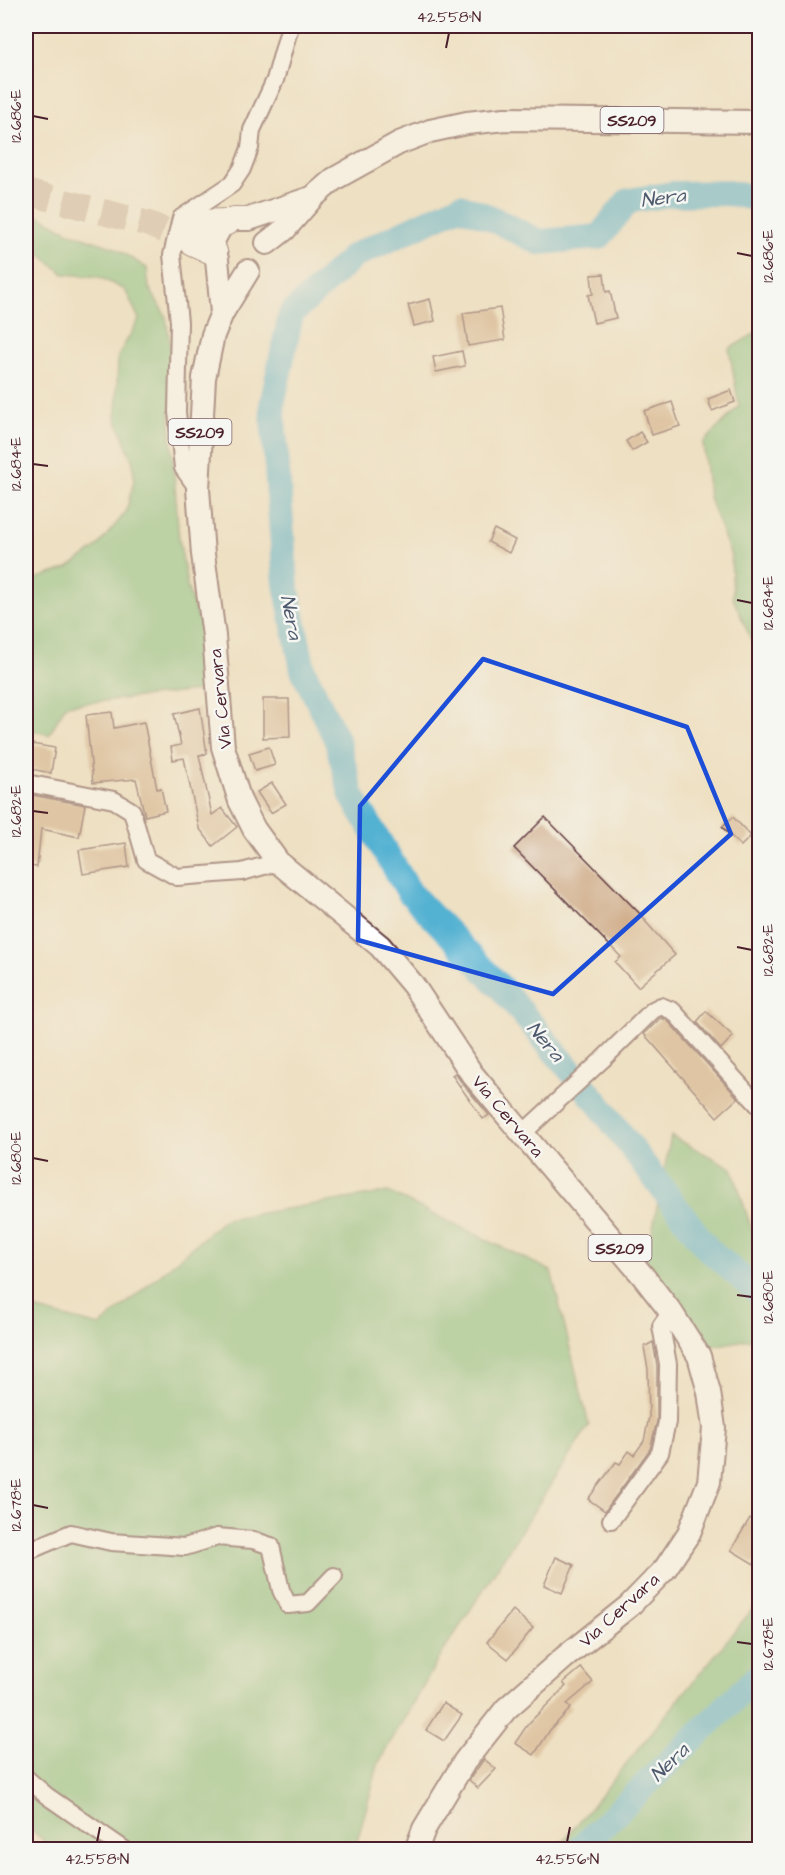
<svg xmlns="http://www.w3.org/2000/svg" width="785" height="1875" viewBox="0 0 785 1875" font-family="'Architects Daughter',sans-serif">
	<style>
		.forest { fill: #7ebe7e; stroke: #646e54; stroke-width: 1.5 }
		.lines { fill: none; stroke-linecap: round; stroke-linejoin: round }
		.river { stroke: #52b1d1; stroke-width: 26 }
		.building { fill: #cca57e }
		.highway-tunnel { stroke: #cdb9a4; stroke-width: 26; stroke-dasharray: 26 13; stroke-linecap: butt }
		.minor-casing { stroke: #633c42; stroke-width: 20 }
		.major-casing { stroke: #633c42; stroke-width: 26 }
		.highway-casing { stroke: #633c42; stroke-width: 28 }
		.minor { stroke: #fff; stroke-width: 16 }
		.major { stroke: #fff; stroke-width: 22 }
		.highway { stroke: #fff; stroke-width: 26 }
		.marked { fill: none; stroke: #1d4ed8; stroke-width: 4.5; stroke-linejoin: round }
		.ticks { fill: none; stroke: #4a1f2b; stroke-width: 2 }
		.labels { text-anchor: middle; stroke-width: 5; stroke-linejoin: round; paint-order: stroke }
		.shield { fill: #f6f6f2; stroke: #7e6067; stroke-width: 1.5 }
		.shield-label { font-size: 16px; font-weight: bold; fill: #4a1f2b }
		.street-label { font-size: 18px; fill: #4a1f2b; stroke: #f6f6f2 }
		.water-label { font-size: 20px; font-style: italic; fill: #4d596d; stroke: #f6f6f2 }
		.neatline { fill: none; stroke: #4a1f2b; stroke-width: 2 }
		.ticks-label { font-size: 15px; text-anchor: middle; fill: #4a1f2b }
	</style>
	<rect width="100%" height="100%" fill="#f6f6f2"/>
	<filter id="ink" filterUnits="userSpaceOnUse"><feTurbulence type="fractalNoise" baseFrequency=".0167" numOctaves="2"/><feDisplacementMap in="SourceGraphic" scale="12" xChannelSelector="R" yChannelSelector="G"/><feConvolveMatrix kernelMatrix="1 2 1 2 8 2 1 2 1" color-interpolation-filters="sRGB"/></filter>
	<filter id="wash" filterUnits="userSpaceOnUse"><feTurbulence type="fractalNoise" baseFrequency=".008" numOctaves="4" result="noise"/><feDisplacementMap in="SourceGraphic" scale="24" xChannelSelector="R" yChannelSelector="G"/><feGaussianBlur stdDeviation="1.35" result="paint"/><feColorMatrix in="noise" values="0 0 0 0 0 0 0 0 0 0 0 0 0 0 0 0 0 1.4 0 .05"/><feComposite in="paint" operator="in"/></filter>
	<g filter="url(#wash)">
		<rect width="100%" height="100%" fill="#eee0c2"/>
		<!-- forest -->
		<g class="forest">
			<path d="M26 212 43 218 71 233 115 248 147 268 149 287 166 317 172 357 170 421 179 538 188 589 204 636 206 690 66 705 49 735 26 729V579L32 580 68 568 96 548 126 512 134 480 133 463 116 418 118 356 139 319 125 290 99 277 64 274 34 249 26 246Z"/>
			<path d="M759 331V658L733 598 731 556 709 498 703 443 739 406 729 349Z"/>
			<path d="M671 1136 732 1168 754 1237 759 1242V1340L757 1338 708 1347 677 1299 646 1262Z"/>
			<path d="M388 1192 551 1271 589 1425 438 1660 379 1762 355 1849H53L26 1825V1307L100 1326 225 1219Z"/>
			<path d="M759 1601V1849H555L564 1840Z"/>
		</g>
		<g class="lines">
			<!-- river -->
			<g class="river">
				<path d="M760 199 728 193 672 194 628 201 599 237 539 242 489 217 460 206 354 256 291 314 272 405 286 585 303 670 337 741 352 796 410 893 501 988 597 1102 707 1248 760 1294"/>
				<path d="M578 1850 760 1674"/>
			</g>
		</g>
		<g id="blocks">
			<!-- building -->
			<g class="building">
				<path d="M604 274 606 292 610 291 616 318 594 323 588 295 593 294 591 275Z"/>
				<path d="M430 299 435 321 414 326 408 305Z"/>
				<path d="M500 308 505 340 468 346 463 313Z"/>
				<path d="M462 351 465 366 436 372 433 357Z"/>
				<path d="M731 390 735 402 712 411 708 399Z"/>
				<path d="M672 402 680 426 652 435 644 411Z"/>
				<path d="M640 432 647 442 632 451 626 441Z"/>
				<path d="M494 529 515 540 509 553 488 542Z"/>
				<path d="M263 699H289L290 737 263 738Z"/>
				<path d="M200 708 207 754 199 755 212 815 222 808 237 827 213 846 199 828 184 758 173 760 171 747 181 745 174 714Z"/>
				<path d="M112 712 114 728 144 722 157 789 161 788 166 811 145 816 136 779 93 783 86 715Z"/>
				<path d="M26 743 55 748 51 773 26 768Z"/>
				<path d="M269 747 275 765 255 771 249 753Z"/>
				<path d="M272 783 286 804 271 813 257 792Z"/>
				<path d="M26 794 85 805 79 837 41 829 37 867 26 866Z"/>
				<path d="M545 817 646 920 645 921 675 955 638 987 615 962 621 957 514 848Z"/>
				<path d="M733 817 751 836 741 846 722 827Z"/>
				<path d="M126 843 129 867 83 874 79 850Z"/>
				<path d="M706 1011 733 1036 721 1049 697 1022Z"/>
				<path d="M661 1018 667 1020 738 1098 717 1117 644 1034Z"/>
				<path d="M455 1073 462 1083 489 1115 483 1119 452 1075Z"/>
				<path d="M653 1342 657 1365V1421L650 1449 605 1511 588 1499 616 1462 620 1464 629 1451 634 1455 644 1441 649 1417 648 1369 644 1347Z"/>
				<path d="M750 1518 759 1524V1555L754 1564 731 1550Z"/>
				<path d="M556 1557 574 1565 562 1593 544 1585Z"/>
				<path d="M513 1610 533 1628 508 1659 487 1642Z"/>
				<path d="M581 1668 593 1682 567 1704 571 1708 550 1730 534 1755 515 1743 528 1724 566 1686 563 1683Z"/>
				<path d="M443 1703 462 1715 444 1741 426 1730Z"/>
				<path d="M484 1759 496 1769 478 1788 469 1780Z"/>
			</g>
		</g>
	</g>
	<g filter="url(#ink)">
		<use href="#blocks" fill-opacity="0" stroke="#633c42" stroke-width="1.5"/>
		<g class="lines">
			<!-- highway-tunnel -->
			<path class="highway-tunnel" d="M26 192 149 224 192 242"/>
			<defs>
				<g id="minor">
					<path d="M198 489 183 468 177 412 179 322 172 255 181 218 232 184 242 169 250 148 252 130 275 80 290 26"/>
					<path d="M26 783 114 800 132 811 146 860 177 877 242 872 278 862"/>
					<path d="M522 1134 602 1060 653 1010 661 1006 673 1011 760 1107"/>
					<path d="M611 1520 660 1453 667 1422 668 1364 661 1326 671 1312"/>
					<path d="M26 1552 71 1533 111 1542 185 1547 217 1537 253 1540 271 1546 281 1590 288 1605 308 1603 334 1576"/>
					<path d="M26 1778 47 1796 125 1850"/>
				</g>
				<g id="major">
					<path d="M267 243 285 229 312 198 334 179 399 143 430 131 467 123 505 119 760 122"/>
					<path d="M248 271 222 313 213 335 204 378 198 489 203 554 214 636 223 747 240 801 254 829 278 862 380 946 413 985 472 1074 643 1276 671 1312 699 1356 709 1392 714 1428 709 1482 689 1533 665 1569 629 1606 565 1657 506 1709 465 1761 424 1829 416 1850"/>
					<path d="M222 313 217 259 213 246 214 239 221 226 234 219H249L308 199"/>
				</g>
				<g id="highway">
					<path d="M197 223 227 222"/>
					<path d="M192 242 214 252"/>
				</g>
			</defs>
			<!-- minor casing -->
			<use href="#minor" class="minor-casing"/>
			<!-- major casing -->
			<use href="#major" class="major-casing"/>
			<!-- highway casing -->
			<use href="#highway" class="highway-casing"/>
			<!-- minor -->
			<use href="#minor" class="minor"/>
			<!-- major -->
			<use href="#major" class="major"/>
			<!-- highway -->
			<use href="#highway" class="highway"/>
		</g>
	</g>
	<!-- marked area -->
	<path d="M0 0H785V1875H0ZM483 659 687 727 731 834 553 994 358 940 360 806Z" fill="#eee0c2" fill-opacity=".55" fill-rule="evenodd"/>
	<path class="marked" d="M483 659 687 727 731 834 553 994 358 940 360 806Z"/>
	<!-- ticks -->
	<path class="ticks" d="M446 48 449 33M33 116 48 119M737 253 752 256M33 464 48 466M737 600 752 603M33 811 48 813M737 947 752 950M33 1158 48 1161M737 1295 752 1297M33 1505 48 1508M737 1642 752 1644M97 1842 100 1827M567 1842 570 1827"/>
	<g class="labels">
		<!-- shield labels -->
		<g class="shield">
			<rect x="600.5" y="107" width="63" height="26" rx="4.5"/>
			<rect x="168.5" y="419" width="63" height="26" rx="4.5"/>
			<rect x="588.5" y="1235" width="63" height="26" rx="4.5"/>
		</g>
		<g class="shield-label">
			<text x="632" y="126">SS209</text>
			<text x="200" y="438">SS209</text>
			<text x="620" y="1254">SS209</text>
		</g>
		<!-- street labels -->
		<g class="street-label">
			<text transform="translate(220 699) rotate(-96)" y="6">Via Cervara</text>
			<text transform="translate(508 1116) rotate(50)" y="6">Via Cervara</text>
			<text transform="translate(619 1610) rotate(-42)" y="6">Via Cervara</text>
		</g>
		<!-- water labels -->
		<g class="water-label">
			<text transform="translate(663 197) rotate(-7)" y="7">Nera</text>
			<text transform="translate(292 617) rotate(79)" y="7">Nera</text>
			<text transform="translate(546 1041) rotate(50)" y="7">Nera</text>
			<text transform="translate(669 1762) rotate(-44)" y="7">Nera</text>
		</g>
	</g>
	<!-- margin -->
	<rect width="785" height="1875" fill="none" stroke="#f6f6f2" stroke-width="66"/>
	<rect x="33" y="33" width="719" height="1809" class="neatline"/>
	<g class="ticks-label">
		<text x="449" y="22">42.558°N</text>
		<text transform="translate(16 116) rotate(-90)" y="5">12.686°E</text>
		<text transform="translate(768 256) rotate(-90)" y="5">12.686°E</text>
		<text transform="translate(16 464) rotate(-90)" y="5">12.684°E</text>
		<text transform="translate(768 603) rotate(-90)" y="5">12.684°E</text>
		<text transform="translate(16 811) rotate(-90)" y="5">12.682°E</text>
		<text transform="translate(768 950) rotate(-90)" y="5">12.682°E</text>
		<text transform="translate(16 1158) rotate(-90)" y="5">12.680°E</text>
		<text transform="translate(768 1297) rotate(-90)" y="5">12.680°E</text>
		<text transform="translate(16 1505) rotate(-90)" y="5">12.678°E</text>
		<text transform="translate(768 1644) rotate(-90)" y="5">12.678°E</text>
		<text x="97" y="1864">42.558°N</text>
		<text x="567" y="1864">42.556°N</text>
	</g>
</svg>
